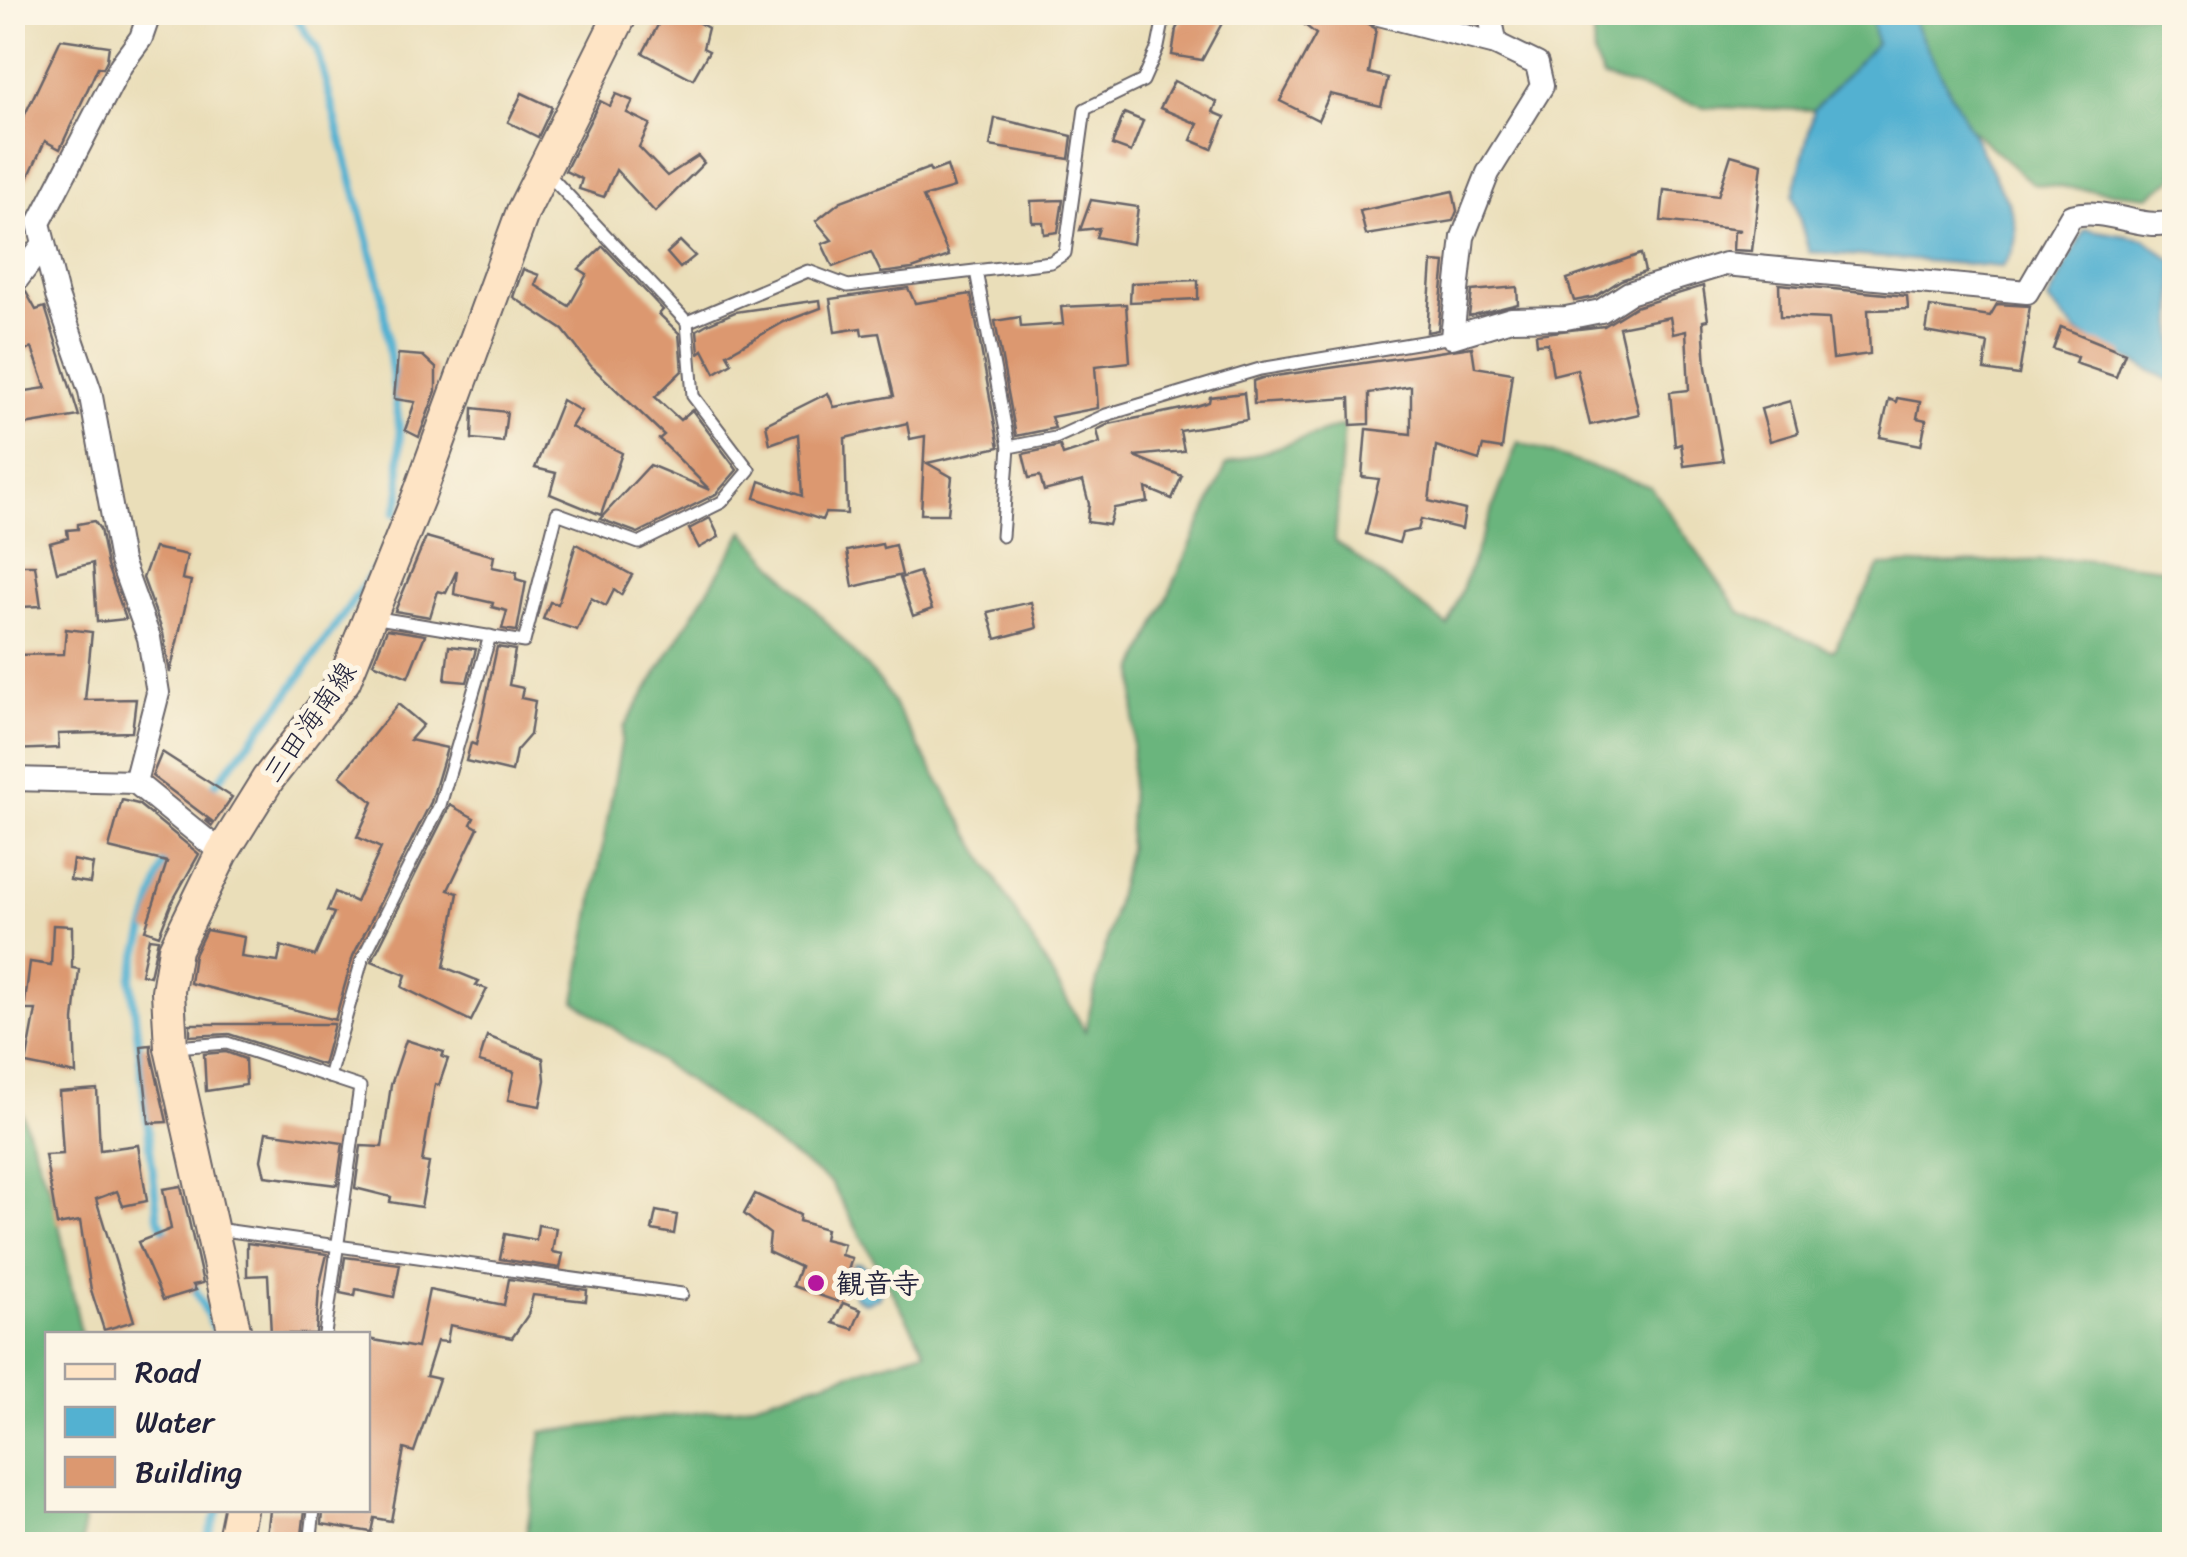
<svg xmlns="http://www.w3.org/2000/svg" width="2187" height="1557" viewBox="0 0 2187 1557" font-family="Sriracha,'Klee One',sans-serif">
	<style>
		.forest { fill: #6bb57d; stroke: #466c5c; stroke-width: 2.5 }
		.water { fill: #53b1d1; stroke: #3a6a86; stroke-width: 2.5 }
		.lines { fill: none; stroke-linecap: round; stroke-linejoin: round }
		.stream { stroke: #53b1d1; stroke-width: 8 }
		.building { fill: #dc9870 }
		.lane-casing { stroke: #686467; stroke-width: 15 }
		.street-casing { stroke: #686467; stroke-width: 26 }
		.secondary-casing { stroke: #686467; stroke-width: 36 }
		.lane { stroke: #fff; stroke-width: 11 }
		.street { stroke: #fff; stroke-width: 22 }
		.secondary { stroke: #fee4c5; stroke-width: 32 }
		.poi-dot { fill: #b5179e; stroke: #fcf5e5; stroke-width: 4 }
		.labels { text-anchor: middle; stroke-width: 10; stroke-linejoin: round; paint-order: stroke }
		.street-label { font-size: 28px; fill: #22223b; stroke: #fcf5e5 }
		.poi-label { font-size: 28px; font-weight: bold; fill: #22223b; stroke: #fcf5e5; text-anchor: start }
	</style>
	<rect width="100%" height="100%" fill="#fcf5e5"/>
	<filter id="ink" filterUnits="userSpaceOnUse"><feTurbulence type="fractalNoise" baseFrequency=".01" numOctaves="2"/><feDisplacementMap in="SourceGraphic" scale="20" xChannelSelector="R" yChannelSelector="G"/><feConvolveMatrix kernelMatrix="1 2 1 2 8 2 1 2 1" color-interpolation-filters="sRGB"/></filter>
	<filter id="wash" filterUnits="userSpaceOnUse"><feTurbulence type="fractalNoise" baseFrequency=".0048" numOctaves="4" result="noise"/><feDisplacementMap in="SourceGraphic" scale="40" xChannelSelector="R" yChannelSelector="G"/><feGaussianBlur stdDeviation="2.25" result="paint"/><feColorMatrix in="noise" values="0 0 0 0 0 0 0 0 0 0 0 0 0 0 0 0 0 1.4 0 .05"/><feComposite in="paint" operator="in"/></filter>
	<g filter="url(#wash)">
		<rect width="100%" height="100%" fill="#eadeb9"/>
		<!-- forest -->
		<g class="forest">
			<path d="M1592 13H1871L1877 43 1814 110 1705 107 1603 78 1594 58Z"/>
			<path d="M1909 13H2174V178L2148 196 2033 184 1968 127Z"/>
			<path d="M1344 425 1335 541 1448 626 1518 442 1651 487 1740 612 1833 651 1880 566 2081 559 2174 569V1544H525L542 1432 737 1408 925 1351 831 1183 575 1001 624 727 744 531 882 684 1085 1031 1128 852 1136 668 1227 464Z"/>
			<path d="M12 1086 56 1209 81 1334H48V1510H84L83 1544H13Z"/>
		</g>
		<!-- water -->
		<g class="water">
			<path d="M1871 13H1909L2008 202C2019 228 2020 245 2002 267L1809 252 1793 196 1814 110 1876 43Z"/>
			<path d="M2085 229 2145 239 2174 262V383L2078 333 2048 301Z"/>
			<path d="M860 1263 877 1275 882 1288 878 1298 865 1303 854 1296 853 1264Z"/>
		</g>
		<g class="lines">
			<!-- stream -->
			<g class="stream">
				<path d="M292 12 317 49 381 289 400 433V498L395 513"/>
				<path d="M208 793 283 701 373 572"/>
				<path d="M167 854 131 979 158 1217 168 1236"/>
				<path d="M193 1285 217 1334"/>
				<path d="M205 1544 218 1510"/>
			</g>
		</g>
		<g id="blocks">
			<!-- building -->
			<g class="building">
				<path d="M665 12H679L708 28 703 48 709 51 693 79 643 53Z"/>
				<path d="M1186 12H1228L1202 60 1172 55 1176 29Z"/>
				<path d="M1289 12 1358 18 1376 29 1369 73 1388 78 1381 106 1330 94 1318 120 1280 101 1316 34Z"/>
				<path d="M61 39 109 46 107 60 103 68 98 67 60 149 45 141 27 180 12 174 23 129 19 127Z"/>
				<path d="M1174 81 1217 102 1213 112 1225 117 1212 149 1191 140 1198 124 1160 108Z"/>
				<path d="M522 93 552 107 538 137 508 122Z"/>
				<path d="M616 94 633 101 627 113 650 124 639 147 667 176 698 156 704 163 655 212 616 170 604 197 579 189 582 179 565 171 600 101 610 106Z"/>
				<path d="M1124 113 1143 121 1131 152 1112 145Z"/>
				<path d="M995 118 1072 136 1069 159 990 146Z"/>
				<path d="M1731 155 1762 164 1752 251 1733 250 1734 232 1741 230 1661 221 1664 190 1718 196Z"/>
				<path d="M947 166 954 188 923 197 949 256 912 269 881 273 871 252 833 267 822 244 832 240 816 221 841 201 929 168 931 172Z"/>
				<path d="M1453 191 1457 211 1453 221 1366 235 1360 211Z"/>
				<path d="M1063 200 1058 232 1044 234 1043 222H1032L1031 201Z"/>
				<path d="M1091 200 1138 207 1133 244 1096 237 1099 228 1080 230Z"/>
				<path d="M680 241 695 256 680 268 667 253Z"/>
				<path d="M603 246 663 310 659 314 679 333 682 371 655 397 680 420 692 410 737 470 716 494 638 533 600 519 650 465 710 490 659 439 664 435 591 366 563 330 513 297 523 269 539 275 535 285 569 306 587 274 579 269Z"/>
				<path d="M1641 254 1645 272 1621 280 1595 297 1574 301 1567 279Z"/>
				<path d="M1432 262 1445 263 1438 330 1427 332Z"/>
				<path d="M1198 280V299L1130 302 1131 283Z"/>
				<path d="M1779 284 1907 296 1908 309 1868 310 1870 354 1833 359 1829 319 1780 317Z"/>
				<path d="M1703 286 1708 320 1703 321 1706 367 1723 461 1684 466 1681 444 1675 446 1670 392 1689 390 1686 331 1673 334 1670 317 1619 327 1639 414 1590 425 1577 369 1553 375 1548 343 1537 344 1536 334 1604 326 1635 307Z"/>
				<path d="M1517 287 1518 304 1469 316 1472 291Z"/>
				<path d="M908 288 915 303 971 294 999 447 927 463 952 477 948 514H921L925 436 910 439 907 423 845 438 847 514 825 513 822 520 755 498 760 481 802 496 798 434 770 444 766 424 828 393 834 407 894 396 879 333 862 335 861 328 835 332 830 299Z"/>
				<path d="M26 292 36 310 45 307 79 416 12 427V393L46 388 32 348 12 356V301Z"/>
				<path d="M820 300 821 308 784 322 727 354 732 363 715 373 703 350 699 353 697 330 707 324 735 312Z"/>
				<path d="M1126 304 1130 362 1095 366 1098 408 1051 417 1055 428 1016 436 995 321 1020 317 1021 327 1063 324 1061 307Z"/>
				<path d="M1997 304 2030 306 2019 375 1984 370 1988 343 1926 332 1930 307 1990 316Z"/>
				<path d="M2061 327 2125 353 2116 377 2075 363 2077 357 2053 349Z"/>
				<path d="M1472 347 1475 367 1512 373 1502 449 1483 446 1479 460 1436 446 1429 501 1465 510 1462 529 1421 519 1418 530 1402 533 1399 543 1366 534 1379 479 1362 477 1366 429 1411 434V386L1369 393V424L1351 425 1350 398 1254 404 1253 381 1262 378Z"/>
				<path d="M398 354 423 356 436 368V391L419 437 405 430 415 402 394 399Z"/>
				<path d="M1244 393 1247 420 1180 431 1184 451 1134 456 1182 476 1172 499 1146 488 1148 502 1114 508 1109 525 1087 522 1089 504 1083 481 1044 491 1040 476 1029 478 1023 454 1060 446 1063 455 1100 443 1097 430 1109 424 1196 406 1209 402 1210 397Z"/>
				<path d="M1897 398 1920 402 1917 418 1926 420 1921 445 1880 437 1889 399 1896 402Z"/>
				<path d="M562 400 581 411 571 427 622 453 601 515 550 494 556 473 535 468Z"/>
				<path d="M1790 401 1798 433 1770 441 1761 409Z"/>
				<path d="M473 408 507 412 503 442 472 439Z"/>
				<path d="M710 518 719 537 699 548 689 529Z"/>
				<path d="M94 521 100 529 107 566 126 619 97 622 93 563 57 572 50 543 68 538 67 530 78 529V524Z"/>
				<path d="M426 537 494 556 492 567 517 572 516 579 526 582 517 631 502 629 507 611 492 607 493 603 454 594 457 570 446 593 438 591 430 617 395 611Z"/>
				<path d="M576 544 632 575 621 595 614 590 606 606 591 598 577 630 543 619 550 602 558 604Z"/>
				<path d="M882 544 883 548 895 545 902 575 853 587 847 551Z"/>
				<path d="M154 548 187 555 182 579 191 581 170 673 163 633 143 578Z"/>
				<path d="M12 565H35L41 606 21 607V601L12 602Z"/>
				<path d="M919 572 932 609 913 616 900 578Z"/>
				<path d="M1031 602 1037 628 996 639 988 612Z"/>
				<path d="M66 629 92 632 85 700 136 699 132 732 58 734 59 748 12 750V655L64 654Z"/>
				<path d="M387 629 425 635 408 677 373 663Z"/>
				<path d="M449 646 476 649 467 682 445 680Z"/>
				<path d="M497 647 515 650 509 685 523 688 521 698 535 701 530 735 516 751 512 772 466 761 471 743 476 745Z"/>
				<path d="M398 704 423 725 410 740 447 748 431 802 353 956 335 1020 190 983 194 955 206 930 244 937 241 957 278 962 281 946 315 956 334 913 327 911 335 892 356 902 381 848 357 837 373 802 340 776Z"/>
				<path d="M162 752 232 797 212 826 205 820 213 822 152 776Z"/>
				<path d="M122 800 138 804 199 854 172 902 159 935 145 930 167 862 109 848Z"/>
				<path d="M450 805 474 818 471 824 478 828 448 890 458 893 444 967 479 981 476 985 487 989 471 1021 402 987 406 975 372 961Z"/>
				<path d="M73 860 93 864 90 883 70 880Z"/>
				<path d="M53 925 72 926V968L79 969 74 1021 76 1074 26 1064 36 1010H24L30 962 51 965Z"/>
				<path d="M149 938 158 939 150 976 141 974Z"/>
				<path d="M190 1024H334L323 1065 229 1034 190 1036Z"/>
				<path d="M487 1036 543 1058 545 1080 540 1106 508 1100 514 1072 479 1062Z"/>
				<path d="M406 1040 444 1052 442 1057 448 1059 439 1085 435 1084 422 1162 429 1163 421 1207 390 1202 391 1197 355 1188 361 1146 382 1147 391 1085Z"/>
				<path d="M151 1045V1052L167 1122 149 1123 141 1046Z"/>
				<path d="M226 1052 245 1059 246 1085 206 1091 204 1054Z"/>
				<path d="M97 1089 100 1150 138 1145 147 1201 123 1206 117 1191 96 1199 134 1321 104 1330 91 1290 80 1221 57 1225 45 1155 63 1154 59 1092Z"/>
				<path d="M266 1132 343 1143 337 1185 265 1176 261 1160Z"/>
				<path d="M181 1186 203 1283 193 1285 196 1290 163 1300 138 1242 171 1229 163 1189Z"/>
				<path d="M755 1194 800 1215 799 1221 826 1229 824 1239 844 1244 841 1255 852 1258 838 1302 793 1286 800 1267 768 1252 770 1234 744 1214Z"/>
				<path d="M656 1211 677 1215 674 1234 652 1230Z"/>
				<path d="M538 1225 556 1228 552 1252 563 1254 560 1268 500 1259 505 1234 536 1240Z"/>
				<path d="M247 1243 327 1254 319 1288 316 1334H271L268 1275 247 1276Z"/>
				<path d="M345 1257 400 1264 394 1297 356 1289 355 1296 340 1293Z"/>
				<path d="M509 1279 587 1290 586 1301 533 1295 528 1315 512 1338 450 1325 447 1342 437 1341 426 1376 439 1379 414 1452 404 1449 391 1521 374 1518 371 1532 322 1524 323 1510 368 1513V1339L417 1348 429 1290 504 1305Z"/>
				<path d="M843 1303 861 1310 853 1329 833 1323Z"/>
				<path d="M270 1510H305L301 1544H266Z"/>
			</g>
		</g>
	</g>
	<g filter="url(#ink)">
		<use href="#blocks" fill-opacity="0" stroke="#686467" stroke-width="2.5"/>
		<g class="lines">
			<defs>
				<g id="lane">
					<path d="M546 172 687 322 808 271 848 286 1051 262 1065 253 1085 109 1143 81 1158 47 1165 12"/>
					<path d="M976 271 1009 447 1002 536"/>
					<path d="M1009 447 1055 438 1106 415 1260 369 1452 337"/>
					<path d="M372 617 524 642 557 513 639 543 722 502 749 470 693 396 687 322"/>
					<path d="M175 1047 227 1043 360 1087 325 1334"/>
					<path d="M329 1077 362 960 440 805 490 636"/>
					<path d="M216 1229 682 1294"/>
					<path d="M310 1544 314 1510"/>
				</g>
				<g id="street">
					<path d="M150 12 141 38 121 65 39 223 57 296 90 391 121 561 149 638 158 693 135 782 222 853"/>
					<path d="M1371 12 1496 44 1537 64 1542 86 1488 173 1463 237 1452 337 1511 319 1566 318 1601 311 1629 293 1725 264 2027 292 2071 216C2107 206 2138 231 2174 222"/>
					<path d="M1489 12 1496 44"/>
					<path d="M12 286 43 245"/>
					<path d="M12 779 135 782"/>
				</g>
				<g id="secondary">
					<path d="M235 1334 171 1048 168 991 175 949 222 853 268 779 344 681 418 498 523 211 622 12"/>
					<path d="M233 1544 240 1510"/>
				</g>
			</defs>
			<!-- lane casing -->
			<use href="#lane" class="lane-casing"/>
			<!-- street casing -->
			<use href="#street" class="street-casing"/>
			<!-- secondary casing -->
			<use href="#secondary" class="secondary-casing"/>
			<!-- lane -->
			<use href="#lane" class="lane"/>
			<!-- street -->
			<use href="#street" class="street"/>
			<!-- secondary -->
			<use href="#secondary" class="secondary"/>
		</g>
	</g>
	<!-- markers -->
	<circle class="poi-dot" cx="816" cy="1283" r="10"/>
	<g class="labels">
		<!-- street labels -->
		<g class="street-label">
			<text transform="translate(309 722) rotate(-55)" y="10">三田海南線</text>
		</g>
		<!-- poi labels -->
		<g class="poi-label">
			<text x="836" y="1293">観音寺</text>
		</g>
	</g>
	<!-- margin -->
	<rect width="2187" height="1557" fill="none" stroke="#fcf5e5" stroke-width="50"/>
	<!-- legend -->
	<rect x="45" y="1332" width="325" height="180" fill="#fcf5e5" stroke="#a5a1a1" stroke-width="2.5"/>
	<rect x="65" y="1364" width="50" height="15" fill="#fee4c5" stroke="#a5a1a1" stroke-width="2.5"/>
	<text x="135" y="1382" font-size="30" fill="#22223b">Road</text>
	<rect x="65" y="1407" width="50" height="30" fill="#53b1d1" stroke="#a5a1a1" stroke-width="2.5"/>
	<text x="135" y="1432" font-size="30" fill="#22223b">Water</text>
	<rect x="65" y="1457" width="50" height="30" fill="#dc9870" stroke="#a5a1a1" stroke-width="2.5"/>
	<text x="135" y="1482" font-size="30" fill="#22223b">Building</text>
</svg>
